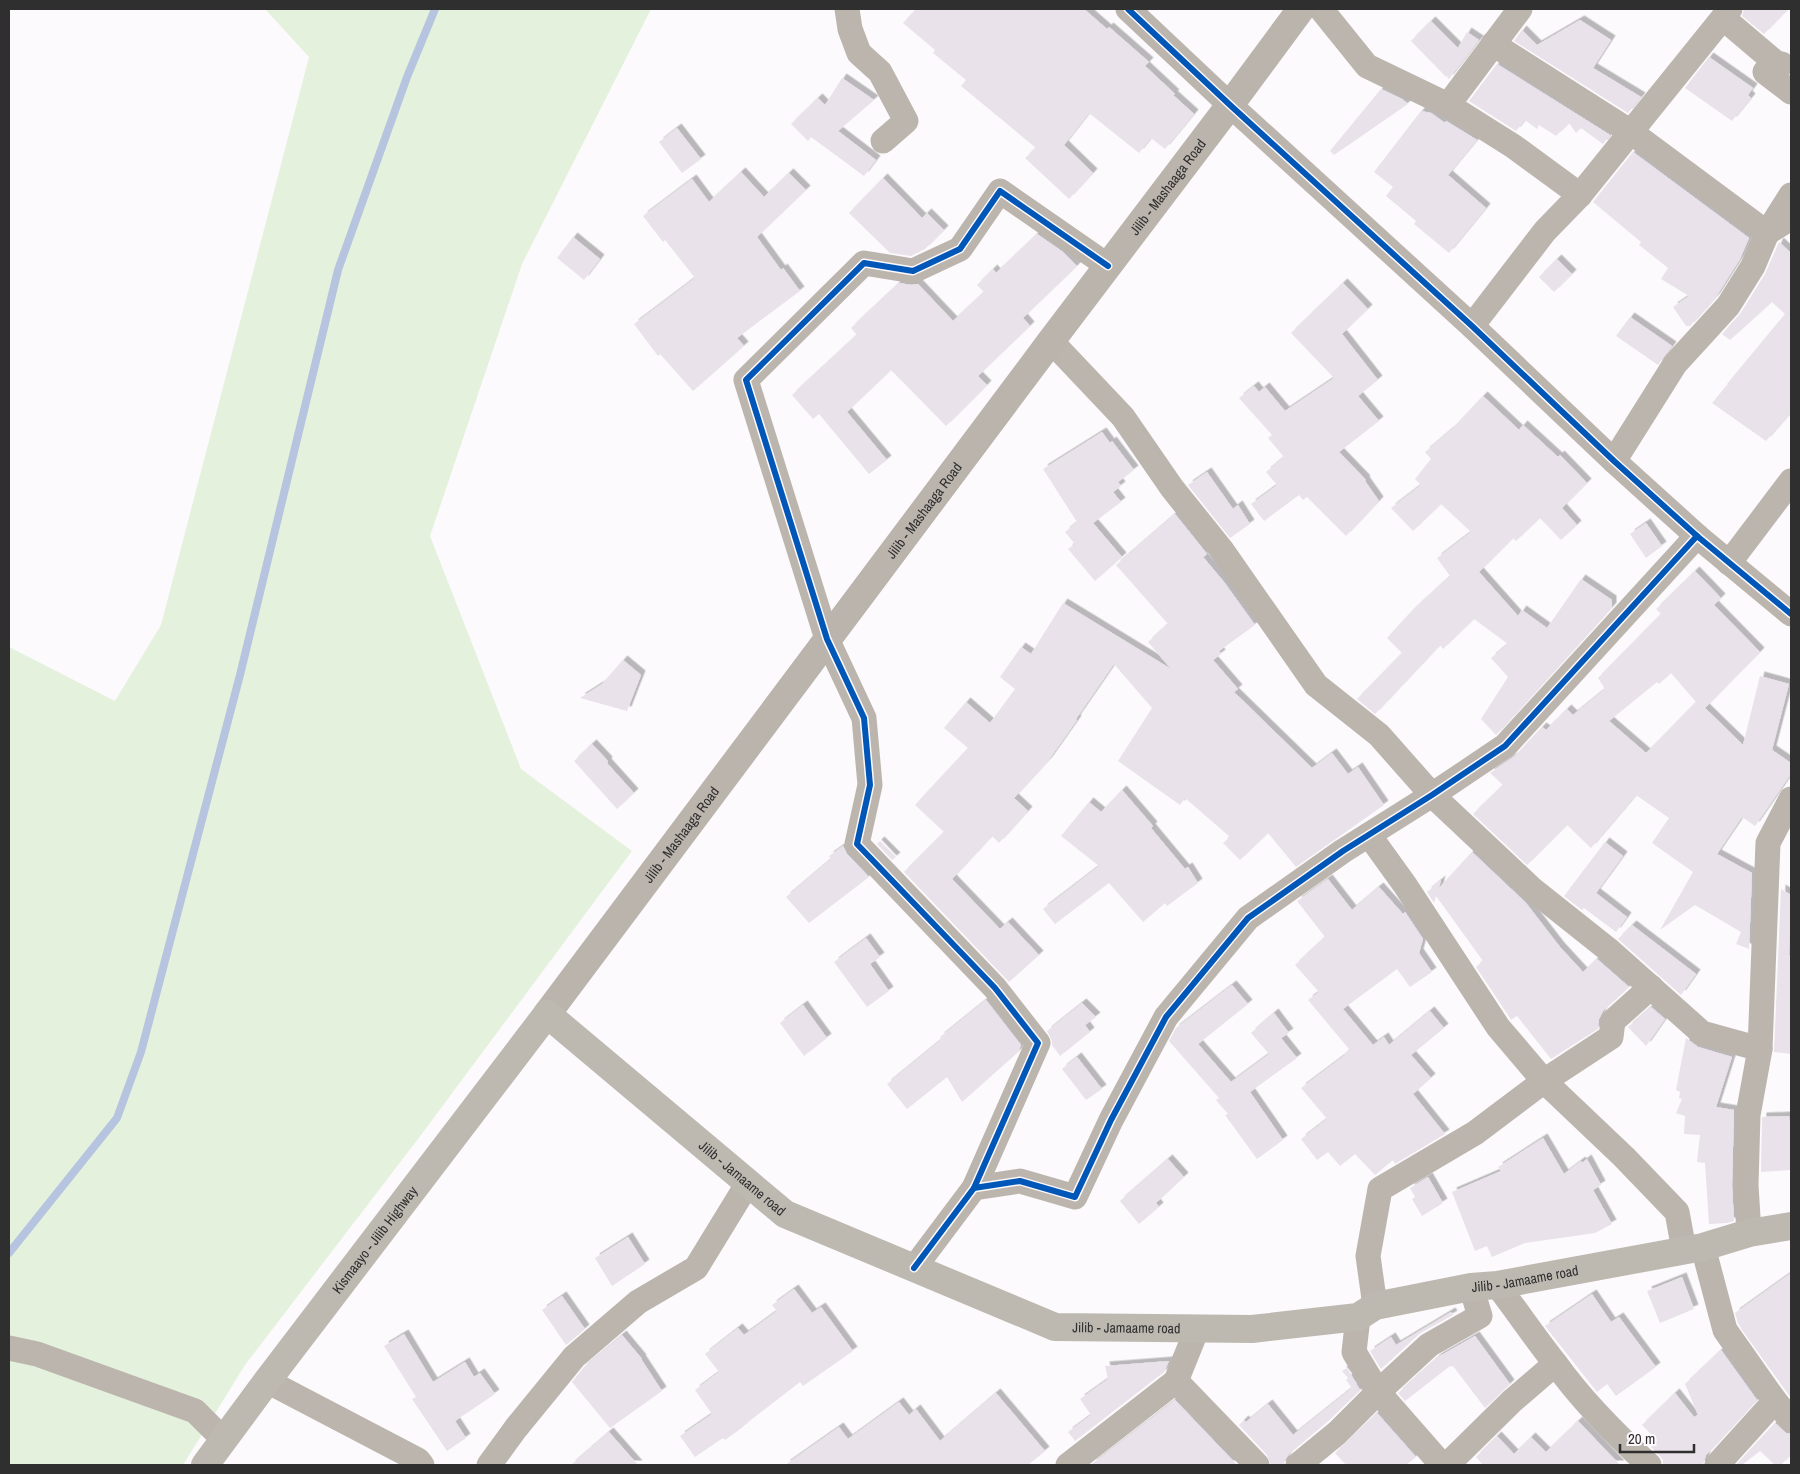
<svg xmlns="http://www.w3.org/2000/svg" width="1800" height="1474" viewBox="0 0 1800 1474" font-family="'Archivo Narrow',sans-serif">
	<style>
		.green { fill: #e4f1dd }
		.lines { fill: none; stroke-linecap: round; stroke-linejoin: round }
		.stream { stroke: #b6c4e0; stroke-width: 8 }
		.building { fill: #e9e2ea; fill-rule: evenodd; filter: url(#shadow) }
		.minor { stroke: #bbb5ad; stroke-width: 25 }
		.secondary { stroke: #bab4ac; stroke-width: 28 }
		.primary { stroke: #bdb9b1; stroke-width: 28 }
		.cycleway-casing { stroke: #fdf9fd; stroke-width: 9 }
		.cycleway { stroke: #0057b8; stroke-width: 6 }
		.labels { text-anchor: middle; stroke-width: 4; stroke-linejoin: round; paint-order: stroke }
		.street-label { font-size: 14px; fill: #302f30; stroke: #fdf9fd }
	</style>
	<defs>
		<filter id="shadow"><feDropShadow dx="4.5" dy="-4.5" stdDeviation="0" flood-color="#0004"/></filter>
	</defs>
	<rect width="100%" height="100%" fill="#fcfafc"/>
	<!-- green -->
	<path class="green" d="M265 9H651L522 264 430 536 521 769 632 851 421 1135 245 1365 183 1465H9V647L115 701 161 625 309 57Z"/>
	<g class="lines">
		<!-- stream -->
		<path class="stream" d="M9 1253 117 1118 141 1052 240 675 338 270 407 77 435 9"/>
	</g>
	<!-- building -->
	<g class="building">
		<path d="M916 9H1084L1107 29 1109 27 1149 62 1145 66 1175 94 1173 95 1194 114 1165 149 1151 138 1139 153 1089 113 1064 145 1093 173 1069 199 1025 158 1036 148 961 86 966 80 933 53 935 50 903 23Z"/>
		<path d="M1744 9H1788L1764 34 1742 16Z"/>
		<path d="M1580 20 1611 40 1593 68 1641 97 1628 113 1514 41 1522 30 1537 45Z"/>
		<path d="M1431 21 1458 48 1467 32 1479 40 1449 79 1447 78 1449 75 1446 77 1411 41Z"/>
		<path d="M1709 57 1753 88 1748 95 1751 98 1732 121 1685 88Z"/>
		<path d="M1497 64 1610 135 1603 144 1581 128 1576 133 1569 123 1556 136 1539 125 1537 129 1525 120 1516 131 1469 101Z"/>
		<path d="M842 78 874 100 838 131 876 160 864 176 811 137 808 141 791 124 818 98 825 105Z"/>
		<path d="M1381 89 1402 99 1408 104 1334 155 1330 151Z"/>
		<path d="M1421 111 1431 113 1445 123 1446 121 1477 140 1448 175 1486 208 1449 253 1414 224 1416 221 1386 196 1393 187 1374 172Z"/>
		<path d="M677 128 701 159 682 173 659 142Z"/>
		<path d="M1633 152 1749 238 1740 259 1716 297 1690 326H1686L1673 307 1689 296 1661 279 1668 268 1639 245 1641 242 1593 202Z"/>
		<path d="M741 172 764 197 789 173 806 190 757 237 781 270 783 268 800 291 737 338 744 346 693 391 660 354 658 356 634 324 695 278 665 240 663 242 643 216 692 179 709 202Z"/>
		<path d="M883 178 922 218 927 213 944 230 925 249 911 256 890 253 849 213Z"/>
		<path d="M1037 234 1063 252 1077 266 1023 318 1030 326 978 376 987 385 946 426 891 370 847 412 887 460 869 474 819 414 813 419 792 395 857 335 851 328 899 283 911 285 918 284 953 321 984 292 977 285 993 269 996 273Z"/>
		<path d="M573 237 600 259 584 280 557 258Z"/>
		<path d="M1779 242 1791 253V412L1766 441 1712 403 1727 385 1730 387 1727 384 1785 314 1772 302 1730 340 1722 334 1740 314 1765 274Z"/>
		<path d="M1557 259 1572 274 1554 292 1539 277Z"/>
		<path d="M1343 283 1368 309 1342 334 1378 380 1358 396 1379 421 1339 452 1366 480 1365 481 1379 501 1346 536 1307 497 1303 500 1299 495 1264 521 1251 504 1277 485 1266 472 1284 457 1268 438 1272 435 1239 398 1254 386 1259 392 1265 387 1285 411 1334 378 1291 333Z"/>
		<path d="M1630 317 1672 346 1658 365 1616 336Z"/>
		<path d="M1483 396 1519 430 1523 425 1558 457 1560 455 1587 483 1562 508 1577 525 1561 540 1540 518 1516 541 1513 538 1479 572 1518 616 1522 610 1547 628 1581 579 1612 600V607L1496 735 1481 719 1508 677 1491 658 1508 644 1474 619 1443 649 1440 645 1375 714 1357 699 1402 653 1387 638 1411 612 1450 576 1437 558 1471 532 1441 504 1413 531 1391 508 1421 485 1415 479 1431 459 1425 452 1452 429Z"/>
		<path d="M1102 432 1110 443 1112 441 1134 470 1118 482 1121 486 1113 492 1121 502 1093 523 1122 557 1095 581 1068 549 1075 544 1065 532 1077 522 1043 469Z"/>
		<path d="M1207 472 1233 509 1238 505 1250 524 1230 538 1188 485Z"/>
		<path d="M1175 514 1207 554 1203 557 1224 582 1255 625 1219 651 1221 654 1213 660 1238 689 1234 692 1312 768 1332 753 1348 774 1358 767 1384 805 1296 867 1268 833 1240 860 1223 843 1230 837 1185 798 1180 805 1118 761 1152 708 1114 664 1076 719 1077 720 1048 761 1014 798 1028 811 999 843 992 836 952 879 1000 929 1008 922 1039 955 1009 982 904 872 944 832 915 805 968 748 944 728 966 702 990 723 1015 689 1000 677 1021 647 1031 654 1063 603 1171 669 1148 642 1168 624 1116 565Z"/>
		<path d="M1646 523 1662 546 1646 558 1630 534Z"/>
		<path d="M1695 571 1721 598 1714 605 1760 652 1705 708 1743 745 1760 676 1789 684 1772 750 1791 763V774L1755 826 1742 817 1717 854 1752 873 1749 949 1736 944 1741 932 1695 905 1660 930 1693 872 1652 843 1669 818 1636 795 1591 848 1567 825 1527 865 1473 814 1503 785 1490 773 1515 756 1542 727 1546 730 1567 709 1573 715 1605 689 1598 678 1661 614 1656 609ZM1671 673 1696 702 1646 753 1609 721 1657 682 1659 684Z"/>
		<path d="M623 660 641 675 627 711 580 698 602 684Z"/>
		<path d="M592 744 608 761 607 763 634 793 617 809 574 761Z"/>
		<path d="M1122 790 1153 826 1151 828 1185 869 1188 867 1198 883 1167 906 1165 903 1143 922 1109 883 1055 924 1043 909 1099 866 1061 836 1089 802 1101 812Z"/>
		<path d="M880 841 896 857 892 860 877 844Z"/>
		<path d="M1605 842 1623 856 1596 893 1627 917 1616 932 1584 908 1582 910 1564 896Z"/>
		<path d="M843 846 847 854 869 877 809 923 786 897 831 859 829 856Z"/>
		<path d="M1472 852 1526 903 1560 947 1583 972 1597 959 1629 987 1603 1011 1599 1019 1598 1029 1551 1059 1517 1016 1511 1020 1510 1018 1476 967 1483 961 1436 896 1434 903 1427 892 1441 880 1439 888Z"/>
		<path d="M1328 879 1352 910 1379 887 1403 914 1405 912 1423 939 1419 953 1432 972 1410 987 1397 969 1343 1009 1373 1045 1384 1037 1389 1045 1430 1011 1444 1028 1411 1055 1431 1078 1413 1094 1445 1134 1395 1164 1393 1160 1375 1175 1355 1154 1340 1166 1328 1152 1317 1160 1301 1139 1327 1119 1301 1088 1345 1055 1344 1054 1349 1049 1308 1000 1319 992 1295 965 1325 937 1297 901Z"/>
		<path d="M1781 889 1791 895 1789 955H1791V1054L1774 1052Z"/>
		<path d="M1632 925 1696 974 1681 995 1618 939Z"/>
		<path d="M866 938 880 957 870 964 889 991 867 1007 834 962Z"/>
		<path d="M1232 985 1248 1004 1198 1044 1231 1082 1269 1054 1251 1033 1274 1013 1289 1033 1281 1038 1297 1058 1250 1092 1283 1140 1257 1159 1225 1115 1228 1114 1216 1100 1219 1098 1169 1041 1176 1028Z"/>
		<path d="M986 1000 1021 1045 1018 1052 962 1102 947 1077 907 1109 887 1084 942 1039 940 1037Z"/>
		<path d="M1082 1003 1096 1017 1085 1025 1090 1032 1060 1056 1052 1045V1041L1047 1031Z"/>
		<path d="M803 1005 827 1038 804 1056 780 1023Z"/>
		<path d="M1651 1007 1665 1019 1646 1046 1628 1027Z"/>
		<path d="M1686 1038 1698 1047 1732 1057 1716 1107 1734 1110 1732 1185 1734 1221 1727 1223 1709 1224 1705 1163 1697 1162 1700 1135 1684 1134 1685 1116 1676 1113 1682 1099 1679 1098 1680 1092 1676 1090Z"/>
		<path d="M1077 1057 1102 1089 1086 1100 1062 1069Z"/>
		<path d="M1789 1116 1791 1136V1170L1761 1172 1762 1117Z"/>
		<path d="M1543 1138 1564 1174 1581 1161 1582 1163 1587 1159 1601 1185 1593 1190 1612 1224 1595 1233 1525 1243 1492 1257 1487 1246 1475 1251 1452 1192 1501 1171 1498 1167Z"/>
		<path d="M1168 1159 1184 1177 1156 1203 1159 1207 1139 1224 1120 1201Z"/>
		<path d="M1428 1177 1443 1203 1422 1216 1412 1199 1415 1197 1410 1188Z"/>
		<path d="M628 1237 645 1264 612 1286 595 1258Z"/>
		<path d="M1791 1273V1398L1742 1330 1738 1323 1735 1313Z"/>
		<path d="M1682 1277 1694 1309 1660 1323 1647 1291Z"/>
		<path d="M794 1289 812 1313 821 1307 853 1351 803 1386 800 1382 743 1426V1427L725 1440 723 1438 695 1457 680 1436 712 1414 695 1390 719 1372 705 1354 738 1328 744 1335 777 1311 772 1305Z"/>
		<path d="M1592 1294 1611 1322 1619 1317 1656 1367 1616 1396 1607 1384 1597 1392 1545 1326Z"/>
		<path d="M562 1296 585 1329 566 1345 542 1310Z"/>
		<path d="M1451 1312 1453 1315 1419 1334 1381 1369 1370 1351 1391 1337 1396 1345Z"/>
		<path d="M404 1334 433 1382 465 1362 474 1377 480 1373 495 1394 455 1421 466 1438 447 1451 412 1399 416 1397 384 1346Z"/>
		<path d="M622 1335 642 1359H641L662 1391 610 1428 572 1382 584 1367Z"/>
		<path d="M1475 1336 1510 1384 1485 1408 1453 1366 1451 1367 1450 1366 1405 1401 1398 1393 1438 1357Z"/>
		<path d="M1721 1350 1757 1400 1706 1455 1703 1465H1663V1460L1659 1455 1651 1447 1658 1441 1642 1425 1675 1393 1694 1417 1698 1415 1685 1384Z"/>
		<path d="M1169 1361 1164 1372 1075 1441 1068 1432 1091 1415 1080 1399 1108 1379 1105 1366Z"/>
		<path d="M1347 1368 1360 1390 1327 1422 1289 1454 1285 1460 1284 1465H1271L1267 1455 1239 1425 1244 1420 1246 1422 1268 1404 1293 1435 1352 1388 1346 1380 1348 1378 1342 1371Z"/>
		<path d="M996 1393 1045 1451 1028 1465H785L839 1427 848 1439 899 1402 909 1415 916 1409 940 1441Z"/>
		<path d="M1175 1400 1237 1465H1093L1092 1464Z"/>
		<path d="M1377 1413 1416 1457 1406 1465H1346L1335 1453Z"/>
		<path d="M1578 1421 1620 1465H1483L1476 1457 1497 1436 1514 1454 1531 1437 1546 1452Z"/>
		<path d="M1775 1423 1786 1433 1791 1434V1454L1781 1465H1775L1760 1451 1742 1465H1736Z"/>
		<path d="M609 1432 638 1465H571Z"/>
	</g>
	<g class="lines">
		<!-- minor -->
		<g class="minor">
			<path d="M847 9 850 29 859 53 880 72 906 121 883 141"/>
			<path d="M1128 9 1230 105 1472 326 1614 461 1697 536 1791 614"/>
			<path d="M1321 9 1367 66 1448 105 1513 146 1580 195"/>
			<path d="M1723 18 1776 63"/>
			<path d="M1493 44 1631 132 1767 233 1791 218"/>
			<path d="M1782 64 1776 63 1765 72 1791 92"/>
			<path d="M1448 105 1520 9"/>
			<path d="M1472 326 1545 231 1580 195 1730 9"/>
			<path d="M1051 341 1123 417 1172 488 1221 549 1316 685 1379 735 1432 795 1532 889 1610 951 1702 1033 1760 1049"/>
			<path d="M1614 461 1675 364 1728 306 1753 266 1767 233 1791 195"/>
			<path d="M1729 563 1791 481"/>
			<path d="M1369 835 1405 885 1498 1027 1544 1081 1624 1157 1677 1212 1684 1250"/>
			<path d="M974 1188 1038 1043 995 988 857 844 870 785 864 718 827 639 746 380 864 263 913 271 960 249 1000 191 1108 266"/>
			<path d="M1749 1233 1746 1185 1748 1115 1760 1049 1768 843 1791 799"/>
			<path d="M1703 1247 1725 1330 1775 1401 1791 1420"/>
			<path d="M914 1268 974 1188 1020 1181 1075 1197 1111 1120 1166 1017 1248 918 1343 851 1432 795 1505 746 1697 536"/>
			<path d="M1497 1285C1517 1311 1535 1338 1555 1363 1582 1401 1615 1434 1649 1465"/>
			<path d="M1375 1306 1368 1256 1380 1189 1475 1133 1544 1081 1611 1037 1613 1021 1651 987"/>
			<path d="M1358 1317 1354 1352 1378 1392 1442 1465"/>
			<path d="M9 1348 37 1354 195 1411 223 1439"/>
			<path d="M267 1381 418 1460 422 1465"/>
			<path d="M1176 1381 1257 1465"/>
			<path d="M489 1465 516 1428 574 1357 638 1302 696 1268 748 1183"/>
			<path d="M1068 1465 1176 1381 1197 1329"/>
			<path d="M1298 1465 1337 1433 1378 1392 1429 1345 1480 1316 1471 1287"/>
			<path d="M1447 1465 1512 1401 1555 1364"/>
			<path d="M1717 1465 1775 1401"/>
		</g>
		<!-- secondary -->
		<path class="secondary" id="s1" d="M547 1014 1051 341 1230 105 1301 9"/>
		<!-- primary -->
		<path class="primary" id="s2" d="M205 1465 267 1381 547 1014 785 1214 1055 1327 1252 1329 1358 1317 1375 1306 1471 1287 1497 1285 1703 1247 1749 1233 1791 1226"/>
		<defs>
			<g id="cycleway">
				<path d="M1128 9 1230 105 1472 326 1614 461 1697 536 1791 614"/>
				<path d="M974 1188 1038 1043 995 988 857 844 870 785 864 718 827 639 746 380 864 263 913 271 960 249 1000 191 1108 266"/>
				<path d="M914 1268 974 1188 1020 1181 1075 1197 1111 1120 1166 1017 1248 918 1343 851 1432 795 1505 746 1697 536"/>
			</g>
		</defs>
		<!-- cycleway casing -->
		<use href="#cycleway" class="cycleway-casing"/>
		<!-- cycleway -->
		<use href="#cycleway" class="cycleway"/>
	</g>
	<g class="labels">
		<!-- street labels -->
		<g class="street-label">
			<text dy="5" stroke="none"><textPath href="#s1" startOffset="1034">Jilib - Mashaaga Road</textPath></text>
			<text dy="5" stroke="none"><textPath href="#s1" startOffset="629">Jilib - Mashaaga Road</textPath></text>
			<text dy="5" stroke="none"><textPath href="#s1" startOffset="224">Jilib - Mashaaga Road</textPath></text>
			<text dy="5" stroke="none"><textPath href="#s2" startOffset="821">Jilib - Jamaame road</textPath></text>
			<text dy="5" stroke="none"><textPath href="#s2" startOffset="282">Kismaayo - Jilib Highway</textPath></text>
			<text dy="5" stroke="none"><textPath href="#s2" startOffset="1646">Jilib - Jamaame road</textPath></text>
			<text dy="5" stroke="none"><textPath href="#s2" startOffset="1241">Jilib - Jamaame road</textPath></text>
		</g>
	</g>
	<!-- border -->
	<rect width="1800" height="1474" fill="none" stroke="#302f30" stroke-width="20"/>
	<!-- scale -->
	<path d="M1620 1444v8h74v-8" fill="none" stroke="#302f30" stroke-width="2.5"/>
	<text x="1628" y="1444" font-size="15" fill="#302f30" stroke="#fdf9fd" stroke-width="4" paint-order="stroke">20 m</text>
</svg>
